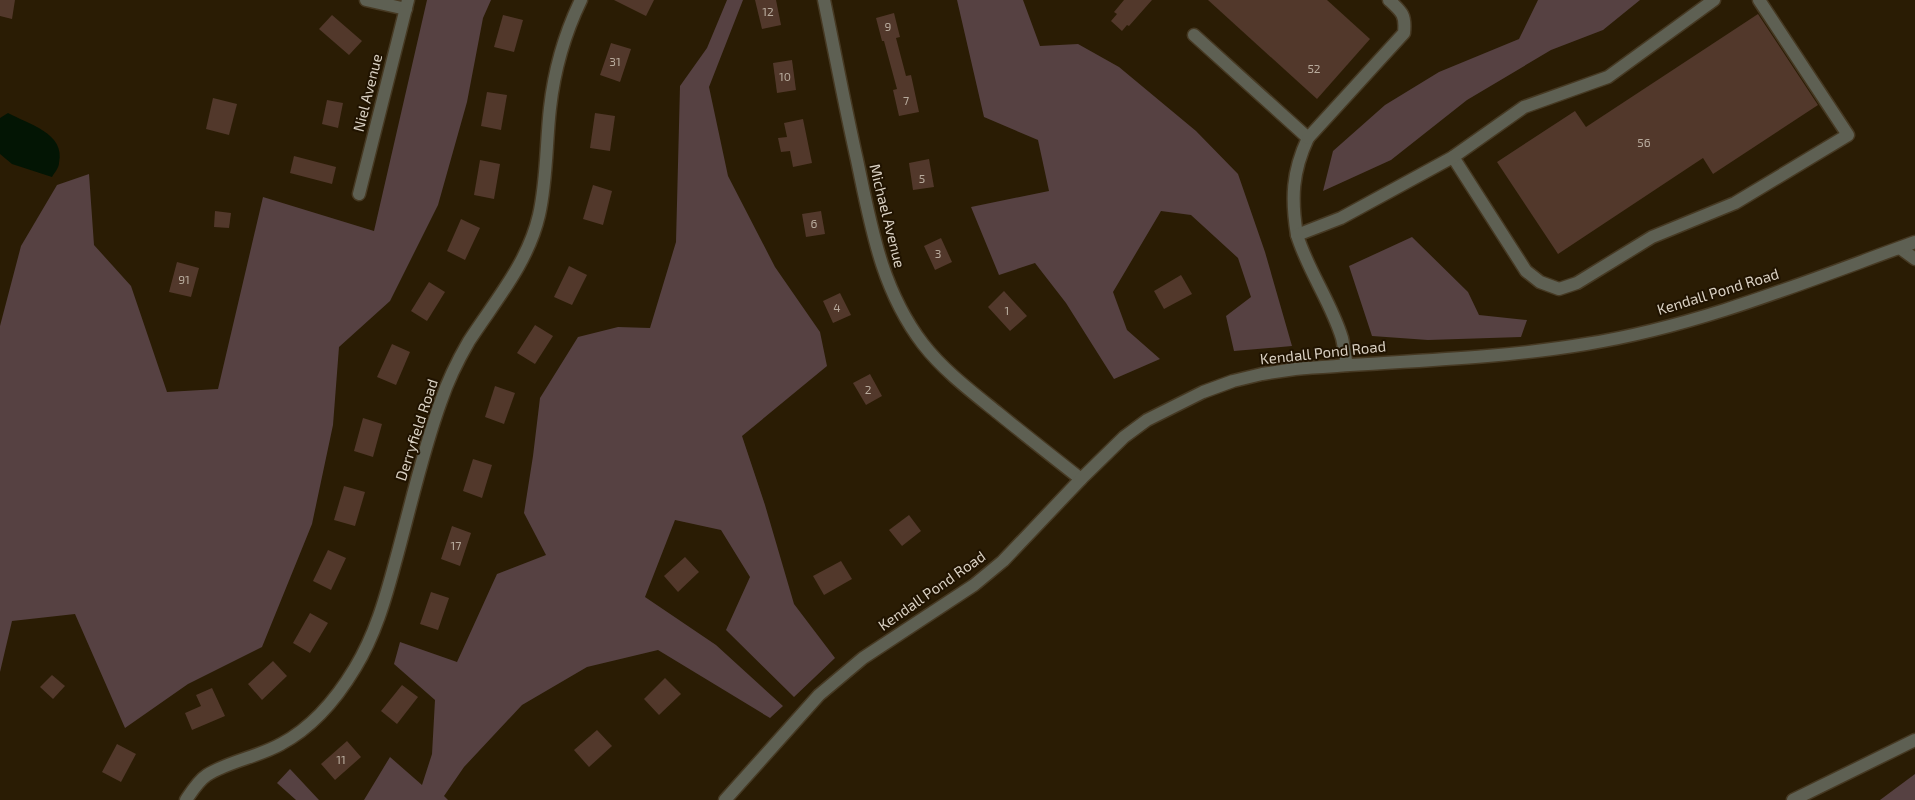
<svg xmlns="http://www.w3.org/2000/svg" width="1915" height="800" viewBox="0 0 1915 800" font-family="'Exo 2',sans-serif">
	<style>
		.green { fill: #564142 }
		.water { fill: #031504 }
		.building { fill: #52382b }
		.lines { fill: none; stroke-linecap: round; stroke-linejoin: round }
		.minor-casing { stroke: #463923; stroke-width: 15 }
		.minor { stroke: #5e6053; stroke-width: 12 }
		.labels { text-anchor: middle; stroke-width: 4; stroke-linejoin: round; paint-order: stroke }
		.number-label { font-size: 12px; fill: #b8ab9d }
		.street-label { font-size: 15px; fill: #dad1c3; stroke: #201300 }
	</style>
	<rect width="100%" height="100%" fill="#2a1c04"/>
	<!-- green -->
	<g class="green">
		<path d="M427 0H491L483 18 467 102 438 205 390 301 339 347 333 425 312 524 262 647 188 684 125 728 75 614 12 621 0 672V326L21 246 57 185 89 174 94 245 131 286 167 392 218 389 263 197 374 231Z"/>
		<path d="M727 0H743L709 87 728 176 775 267 820 332 827 366 742 436 765 505 794 604 835 658 794 697 726 630 750 577 721 530 675 520 645 597 716 645 783 706 770 718 658 650 587 667 522 705 464 767 444 796 448 800H364L390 757 422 785 432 754 435 700 394 664 400 642 457 662 497 574 546 555 524 513 533 456 540 398 578 337 618 327 650 328 676 242 680 86 707 48Z"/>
		<path d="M957 0H1023L1040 46 1078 44 1119 67 1196 131 1238 174 1265 252 1292 346 1234 351 1226 316 1251 297 1238 258 1191 215 1161 211 1113 292 1127 330 1160 359 1114 379 1066 303 1035 263 999 275 971 207 1049 191 1038 140 984 117Z"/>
		<path d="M1538 0H1640L1603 30 1551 50 1467 100 1391 160 1323 191 1333 151 1385 105 1439 72 1519 39Z"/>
		<path d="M1412 237 1468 292 1479 315 1527 320 1521 337 1428 340 1372 336 1349 266Z"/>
		<path d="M290 769 319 800H296L277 783Z"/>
		<path d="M1915 774V800H1880Z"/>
	</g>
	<!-- water -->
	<path class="water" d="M8 113C28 124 66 133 59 163 59 168 54 173 52 177L12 164 0 154V118Z"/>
	<!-- building -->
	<g class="building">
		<path d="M0 0H15L12 19 0 16Z"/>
		<path d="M614 0H654L646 16Z"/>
		<path d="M755 0H776L781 25 762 29Z"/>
		<path d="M1124 0H1152L1129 26 1127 25 1122 31 1111 21 1117 14 1114 12Z"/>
		<path d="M1208 0H1327L1370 39 1317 99Z"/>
		<path d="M894 13 900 37 896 38 906 76 911 75 919 112 899 116 893 90 897 89 884 41H882L876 18Z"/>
		<path d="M1758 14 1818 105 1713 174 1703 158 1558 254 1497 162 1575 111 1586 127Z"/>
		<path d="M332 15 362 41 349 55 319 29Z"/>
		<path d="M503 15 523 20 514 52 494 47Z"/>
		<path d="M611 43 631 49 620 82 600 75Z"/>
		<path d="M792 60 796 90 777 93 773 63Z"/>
		<path d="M487 92 507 95 501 130 481 126Z"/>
		<path d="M213 98 237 104 229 135 206 129Z"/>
		<path d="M327 100 343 103 338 128 322 124Z"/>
		<path d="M595 113 615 116 610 151 590 148Z"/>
		<path d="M803 119 812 163 793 167 790 151 781 152 778 138 787 137 784 123Z"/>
		<path d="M294 156 336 167 332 184 290 173Z"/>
		<path d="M929 159 934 187 913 190 909 163Z"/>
		<path d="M480 160 500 164 494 199 474 195Z"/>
		<path d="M593 185 612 191 603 225 583 219Z"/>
		<path d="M215 211 231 213 229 228 214 227Z"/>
		<path d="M821 211 825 234 806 237 802 214Z"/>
		<path d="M461 219 480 228 465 260 447 251Z"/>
		<path d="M941 238 952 262 935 270 924 246Z"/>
		<path d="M177 262 199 268 191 297 169 292Z"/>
		<path d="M569 266 587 275 572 305 554 297Z"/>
		<path d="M1181 275 1192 294 1164 309 1154 291Z"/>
		<path d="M429 282 445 292 427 321 411 311Z"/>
		<path d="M1004 291 1027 316 1010 331 988 307Z"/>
		<path d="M840 293 851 315 833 323 823 301Z"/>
		<path d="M535 325 553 336 535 364 517 353Z"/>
		<path d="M392 344 410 352 396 385 377 377Z"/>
		<path d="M870 374 882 396 866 405 853 383Z"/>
		<path d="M495 386 515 393 504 424 485 417Z"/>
		<path d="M363 418 382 424 373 457 354 451Z"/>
		<path d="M473 459 492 465 482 498 463 491Z"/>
		<path d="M344 486 365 492 355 526 334 520Z"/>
		<path d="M909 515 921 531 902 546 889 530Z"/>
		<path d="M452 526 471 533 460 566 441 559Z"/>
		<path d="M328 550 346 558 331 590 313 581Z"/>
		<path d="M685 557 699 572 678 592 664 576Z"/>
		<path d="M841 561 852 579 824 595 813 576Z"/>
		<path d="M431 592 449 598 438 630 420 624Z"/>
		<path d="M310 613 328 623 310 653 293 643Z"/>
		<path d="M273 661 287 676 262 700 248 684Z"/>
		<path d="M52 675 65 686 53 699 40 687Z"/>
		<path d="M665 678 681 694 659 715 644 699Z"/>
		<path d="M402 685 418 697 397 724 381 711Z"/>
		<path d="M212 688 225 716 192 730 185 713 201 706 196 695Z"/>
		<path d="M597 730 612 746 589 767 574 750Z"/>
		<path d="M347 741 361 757 335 780 321 764Z"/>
		<path d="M117 744 136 754 121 782 102 772Z"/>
	</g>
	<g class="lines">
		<defs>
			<g id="minor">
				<path d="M366 0 406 9"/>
				<path d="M824 0C835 53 845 107 857 160 871 226 881 289 923 344 943 370 972 392 998 413 1025 435 1053 457 1081 479"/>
				<path d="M1194 35 1308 138C1292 172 1291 199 1297 235"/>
				<path d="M1308 138 1404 33C1406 15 1402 12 1389 0"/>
				<path d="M1453 157 1526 271 1540 282 1559 289 1577 283 1652 237 1735 203 1848 135 1759 0"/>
				<path d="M359 194 408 0"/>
				<path d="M1900 248 1915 259"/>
				<path d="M1347 365C1345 356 1344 347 1342 338 1331 302 1308 271 1297 235L1341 218 1453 157 1524 107 1608 77 1714 0"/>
				<path d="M186 800C192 791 198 781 207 775 229 761 258 757 281 744 313 727 337 698 355 668 375 635 385 600 395 563 410 509 422 453 441 401 448 380 458 360 469 341 495 301 528 263 539 215 547 180 546 143 550 108 554 72 565 33 581 0"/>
				<path d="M725 800 819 695 863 658 974 585 1003 561 1081 479 1124 437 1147 420 1203 392 1233 381 1262 374 1295 369C1392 361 1490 360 1586 344 1699 326 1807 281 1915 242"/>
				<path d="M1793 800 1915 740"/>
			</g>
		</defs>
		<!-- minor casing -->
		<use href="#minor" class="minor-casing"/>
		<!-- minor -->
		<use href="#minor" class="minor"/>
	</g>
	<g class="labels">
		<!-- number labels -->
		<g class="number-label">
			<text x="768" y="16">12</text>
			<text x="888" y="31">9</text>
			<text x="615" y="66">31</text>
			<text x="1314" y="73">52</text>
			<text x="785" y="81">10</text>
			<text x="906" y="105">7</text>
			<text x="1644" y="147">56</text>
			<text x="922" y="183">5</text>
			<text x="814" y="228">6</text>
			<text x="938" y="258">3</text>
			<text x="184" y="284">91</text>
			<text x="837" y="312">4</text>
			<text x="1007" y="315">1</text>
			<text x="868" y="394">2</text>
			<text x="456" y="550">17</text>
			<text x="341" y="764">11</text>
		</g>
		<!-- street labels -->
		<g class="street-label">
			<text transform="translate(368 93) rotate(-76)" y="5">Niel Avenue</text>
			<text transform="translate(887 216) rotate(76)" y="5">Michael Avenue</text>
			<text transform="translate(1718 292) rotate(-17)" y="5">Kendall Pond Road</text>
			<text transform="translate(1323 353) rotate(-6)" y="5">Kendall Pond Road</text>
			<text transform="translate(417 430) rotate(-72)" y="5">Derryfield Road</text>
			<text transform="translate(932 591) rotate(-35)" y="5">Kendall Pond Road</text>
		</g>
	</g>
</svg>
